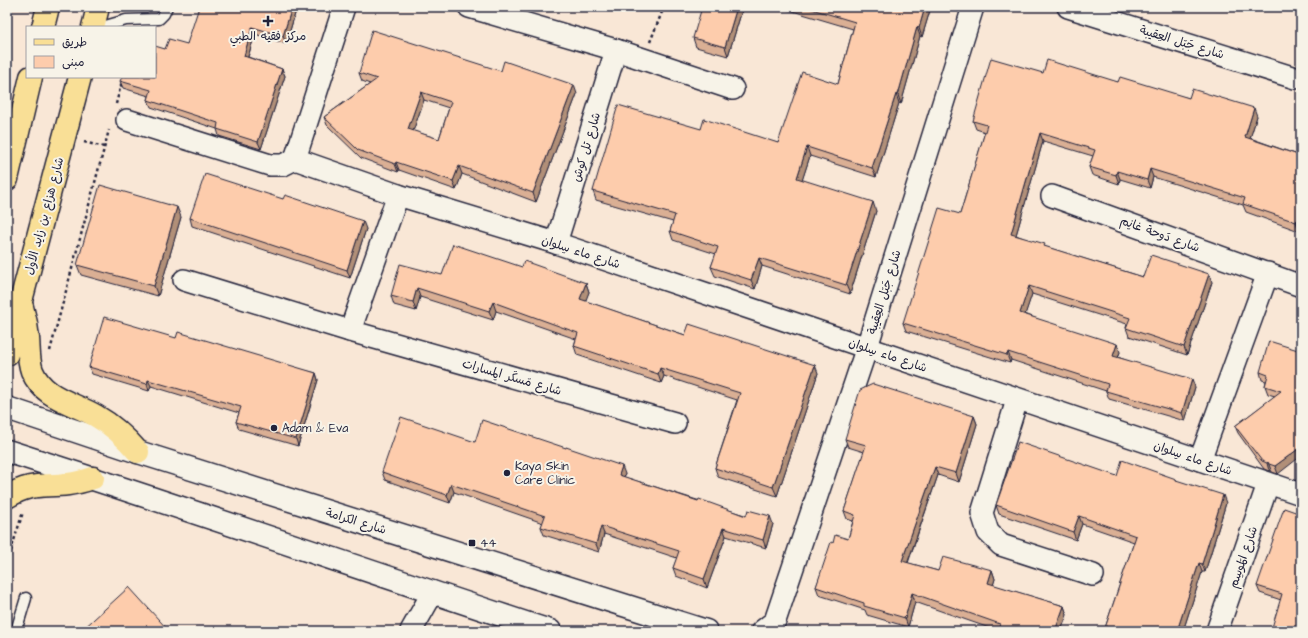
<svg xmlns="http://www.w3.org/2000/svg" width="1308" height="638" viewBox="0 0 1308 638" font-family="'Architects Daughter','Playpen Sans Arabic',sans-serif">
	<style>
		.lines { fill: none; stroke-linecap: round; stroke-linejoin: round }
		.lane-casing { stroke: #22223b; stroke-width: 13 }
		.street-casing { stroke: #22223b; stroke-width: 24 }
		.secondary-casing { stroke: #22223b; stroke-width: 25 }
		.primary-casing { stroke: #22223b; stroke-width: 25 }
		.path { stroke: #22223b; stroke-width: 2.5; stroke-dasharray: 3 3; stroke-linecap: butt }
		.lane { stroke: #f7f3e8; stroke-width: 10 }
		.street { stroke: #f7f3e8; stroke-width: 21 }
		.secondary { stroke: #f7f3e8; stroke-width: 22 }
		.primary { stroke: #f9df96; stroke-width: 22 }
		.wall { fill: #daaf94; stroke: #22223b; fill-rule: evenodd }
		.shaded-wall { fill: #b18f78; stroke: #22223b }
		.building { fill: #fdccac; stroke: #22223b; fill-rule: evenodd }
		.poi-dot { fill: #22223b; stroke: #f7f3e8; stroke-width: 1.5 }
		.labels { text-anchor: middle; stroke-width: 4; stroke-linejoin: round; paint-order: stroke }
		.poi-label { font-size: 12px; fill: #22223b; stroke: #f7f3e8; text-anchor: start }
		.street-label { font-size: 12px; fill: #22223b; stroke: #f7f3e8 }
	</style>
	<rect width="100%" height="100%" fill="#f9e7d6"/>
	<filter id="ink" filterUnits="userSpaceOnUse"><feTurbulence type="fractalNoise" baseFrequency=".025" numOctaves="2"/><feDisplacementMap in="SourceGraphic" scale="8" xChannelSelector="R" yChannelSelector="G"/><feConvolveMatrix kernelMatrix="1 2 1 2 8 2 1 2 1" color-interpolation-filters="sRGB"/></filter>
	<g filter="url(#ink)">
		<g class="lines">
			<defs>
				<g id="lane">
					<path d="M102 27 126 20 159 19 164 14 167 7"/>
					<path d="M16 631 26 598"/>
				</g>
				<g id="street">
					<path d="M469 7 616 50 733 89"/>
					<path d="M1068 7 1295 78"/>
					<path d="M127 120 270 165H283L295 159"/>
					<path d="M295 159 398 195 556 243 1301 494"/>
					<path d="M295 159 344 7"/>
					<path d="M1052 196 1301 286"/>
					<path d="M556 243 616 50"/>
					<path d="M184 280 350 331 675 423"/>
					<path d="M350 331 398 195"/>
					<path d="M1017 400 982 513 988 532 1001 545 1093 575"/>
					<path d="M1200 460 1268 273"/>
					<path d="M411 631 433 592"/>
					<path d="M762 631 775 621 867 347 973 7"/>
					<path d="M1217 631 1268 484"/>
				</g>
				<g id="secondary">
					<path d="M7 408 138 452 706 631"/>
					<path d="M7 451C189 509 369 572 550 631"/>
				</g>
				<g id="primary">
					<path d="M43 27 48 7"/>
					<path d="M93 27 98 7"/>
					<path d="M7 179 31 77"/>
					<path d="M22 307C25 317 27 327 28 338 29 349 28 360 32 371 44 399 72 402 96 416 112 425 126 438 138 452"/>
					<path d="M7 354 80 77"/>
					<path d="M7 497C31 482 42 487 68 484 76 483 84 481 93 478"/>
				</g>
			</defs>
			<!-- lane casing -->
			<use href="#lane" class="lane-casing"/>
			<!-- street casing -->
			<use href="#street" class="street-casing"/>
			<!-- secondary casing -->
			<use href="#secondary" class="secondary-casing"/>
			<!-- primary casing -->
			<use href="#primary" class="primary-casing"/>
			<!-- path -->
			<g class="path">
				<path d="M650 42 664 7"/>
				<path d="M116 104 123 77"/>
				<path d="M84 142 104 147"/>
				<path d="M50 351 109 130"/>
				<path d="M7 563 23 512"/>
			</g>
			<!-- lane -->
			<use href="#lane" class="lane"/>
			<!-- street -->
			<use href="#street" class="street"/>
			<!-- secondary -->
			<use href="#secondary" class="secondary"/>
			<!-- primary -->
			<use href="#primary" class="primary"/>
		</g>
		<!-- wall -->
		<g class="wall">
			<path d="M297 7 286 44 255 34 248 57 282 69 285 76 261 149 219 136 217 129 151 107 148 100 149 96 123 88 120 81 165 49 187 44Z"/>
			<path d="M743 7 728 56 696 47 693 38Z"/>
			<path d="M779 7H931L922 37 920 36 901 104 899 103 876 177 810 156 802 180 876 211 850 294 762 266 755 289 715 276 711 267 716 254 673 240 670 231 673 222 596 200 593 191 701 129 778 143 838 84 853 29Z"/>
			<path d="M501 71 577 94 536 202 462 174 456 190 399 170 398 172 361 158 327 125 324 117 370 84 362 81 359 73ZM424 100 449 108 439 139 413 131Z"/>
			<path d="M1043 73 1118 82 1189 98 1257 116 1250 138 1301 156V228H1300L1299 231 1246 212 1243 205 1153 177 1150 188 1120 179 1119 184 1092 175 1089 167 1093 156 1043 141 1016 235 1046 247 1143 277 1212 282 1187 355 1129 336 1126 328 1127 324 1032 294 1025 314 1120 352 1118 357 1195 387 1185 421 1109 399 1106 391 1011 360 1010 363 906 331 903 323 960 214 985 132 976 129 973 121Z"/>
			<path d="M283 199 366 229 350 278 192 226 190 218Z"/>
			<path d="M181 217 158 296 81 275 77 265Z"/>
			<path d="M442 275 586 283 589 292 585 301 685 335 818 373 777 496 718 477 715 468 737 400 664 376 661 383 577 355 574 346 576 339 496 311 493 320 420 297 416 311 394 305 391 296Z"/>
			<path d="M176 338 316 373 318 380 298 446 239 429 236 422 239 413 151 386 149 391 92 374 89 367Z"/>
			<path d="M1301 351 1278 474 1272 472 1271 470 1269 471 1264 469 1238 433 1235 426 1275 396 1268 394 1265 386 1266 381 1262 380 1260 372Z"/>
			<path d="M974 416 977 424 959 482 938 475 908 563 938 571 992 570 995 579 993 585 1064 606 1067 615 998 631 915 602 908 627 867 615 865 610 819 595 816 587 833 543 848 539 853 521 847 519 844 511 864 452 848 447 845 439Z"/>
			<path d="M382 472 625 474 624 477 773 524 766 548 726 536 707 588 676 576 673 568 677 558 604 534 599 552 544 535 541 527 543 523 454 492 450 503 385 480Z"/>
			<path d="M1117 476 1176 479 1177 481 1226 503 1205 572H1202L1183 631H1104L1134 542 1082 524 1076 540 999 514 996 505Z"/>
			<path d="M1301 514V631L1281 600 1260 593 1257 586Z"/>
		</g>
		<!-- shaded-wall -->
		<g class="shaded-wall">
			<path d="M292 7H297L286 44 283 36Z"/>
			<path d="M737 7H743L728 56 725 47Z"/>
			<path d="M925 7H931L922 37 919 28Z"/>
			<path d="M252 27 255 34 246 63 244 56Z"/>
			<path d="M917 27 920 36 901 104 898 95Z"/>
			<path d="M282 69 285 76 261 149 258 142Z"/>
			<path d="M574 85 577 94 536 202 533 193Z"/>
			<path d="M421 92 424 100 411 137 408 129Z"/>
			<path d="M896 94 899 103 876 177 872 168Z"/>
			<path d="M1254 108 1257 116 1248 145 1245 137Z"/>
			<path d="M1040 133 1043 141 1014 242 1011 234Z"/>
			<path d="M807 147 810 156 800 187 797 178Z"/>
			<path d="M396 162 399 170 398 172 395 164Z"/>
			<path d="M459 166 462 174 456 190 453 181Z"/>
			<path d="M1150 169 1153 177 1150 188 1147 180Z"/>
			<path d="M1117 171 1120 179 1119 184 1116 175Z"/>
			<path d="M873 202 876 211 850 294 846 285Z"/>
			<path d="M177 207 181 217 158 296 154 286Z"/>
			<path d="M1297 220 1300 228 1299 231 1296 222Z"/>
			<path d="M363 221 366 229 350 278 347 270Z"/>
			<path d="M759 258 762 266 755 289 751 280Z"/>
			<path d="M1209 274 1212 282 1187 355 1184 347Z"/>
			<path d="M586 283 589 292 583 308 580 299Z"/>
			<path d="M1029 286 1032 294 1023 321 1020 313Z"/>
			<path d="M417 288 420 297 416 311 413 302Z"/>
			<path d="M493 302 496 311 493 320 489 311Z"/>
			<path d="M1117 344 1120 352 1116 364 1113 356Z"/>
			<path d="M1008 352 1011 360 1010 363 1007 355Z"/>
			<path d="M815 365 818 373 777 496 773 487Z"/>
			<path d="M660 368 664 376 661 383 658 374Z"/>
			<path d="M316 373 318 380 298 446 296 439Z"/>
			<path d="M1192 379 1195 387 1185 421 1182 413Z"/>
			<path d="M148 380 151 386 149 391 147 384Z"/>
			<path d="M974 416 977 424 959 482 956 473Z"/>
			<path d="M1301 447V456L1278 474 1275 466Z"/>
			<path d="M1268 462 1271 470 1269 471 1267 463Z"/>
			<path d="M622 466 625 474 622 484 619 475Z"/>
			<path d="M935 467 938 475 905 570 902 561Z"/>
			<path d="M451 484 454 492 450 503 447 495Z"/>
			<path d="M1223 495 1226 503 1205 572 1202 564Z"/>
			<path d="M770 516 773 524 766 548 763 540Z"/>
			<path d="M1079 516 1082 524 1076 540 1073 532Z"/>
			<path d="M601 526 604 534 599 552 596 544Z"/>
			<path d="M723 528 726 536 707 588 704 579Z"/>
			<path d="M1199 563 1202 572 1183 631H1177Z"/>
			<path d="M992 570 995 579 991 592 988 583Z"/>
			<path d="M912 593 915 602 908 627 905 618Z"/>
			<path d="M1064 606 1067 615 1061 631H1055Z"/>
		</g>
		<!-- building -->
		<g class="building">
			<path d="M199 7H292L283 36 252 27 244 56 282 69 258 142 217 129 218 123 148 100 151 90 120 81 122 77H155V46L165 49 169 39 187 44Z"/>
			<path d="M702 7H737L725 47 693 38Z"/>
			<path d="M805 7H925L919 28 917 27 898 95 896 94 872 168 807 147 797 178 873 202 846 285 759 258 751 280 711 267 718 247 670 231 675 215 593 191 618 105 701 129 704 119 778 143 802 72 838 84 855 22Z"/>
			<path d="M372 30 501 71 504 61 574 85 533 193 459 166 453 181 396 162 395 164 358 150 324 117 377 79 359 73ZM421 92 451 102 439 139 408 129Z"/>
			<path d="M991 58 1043 73 1047 60 1118 82 1120 77 1189 98 1192 89 1254 108 1245 137 1301 156V221L1297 220 1296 222 1243 204 1245 198 1150 169 1147 180 1117 171 1116 175 1089 167 1095 150 1040 133 1011 234 1045 244 1044 246 1143 277 1151 255 1209 274 1184 347 1126 328 1130 318 1029 286 1020 313 1117 344 1113 356 1192 379 1182 413 1106 391 1108 384 1008 352 1007 355 903 323 939 208 960 214 987 125 973 121Z"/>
			<path d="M205 174 283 199 285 195 363 221 347 270 190 218Z"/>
			<path d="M100 185 177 207 154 286 77 265Z"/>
			<path d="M453 244 522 267 524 261 586 283 580 299 685 335 689 324 815 365 773 487 715 468 740 393 660 368 658 374 574 346 578 333 493 302 489 311 417 288 413 302 391 296 400 264 442 275Z"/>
			<path d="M104 317 176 338 178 332 316 373 296 439 236 422 241 407 148 380 147 384 89 367Z"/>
			<path d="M1269 341 1301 351V447L1275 466 1269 464 1268 462 1267 463 1262 461 1235 426 1281 391 1265 386 1268 375 1260 372Z"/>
			<path d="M873 384 974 416 956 473 935 467 902 561 938 571 943 557 992 570 988 583 1064 606 1055 631H998L1000 624 912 593 905 618 864 606V603L816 587 831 542 833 543 835 535 848 539 855 515 844 511 866 445 845 439 860 390Z"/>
			<path d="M401 417 475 442 482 420 566 448V447L622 466 619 475 698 501 699 499 746 516 748 510 770 516 763 540 723 528 704 579 673 568 679 551 601 526 596 544 541 527 545 516 451 484 447 495 382 472Z"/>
			<path d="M1018 442 1117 476 1122 460 1176 479V480L1223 495 1202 564 1199 563 1177 631H1104L1136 536 1079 516 1073 532 996 505Z"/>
			<path d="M1284 508 1301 514V631H1271L1282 594 1257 586Z"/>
			<path d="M129 587 169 631H81Z"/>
		</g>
	</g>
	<!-- markers -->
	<g class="poi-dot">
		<path d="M266 15h4v4h4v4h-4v4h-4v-4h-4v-4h4z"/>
		<circle cx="274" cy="428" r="4"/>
		<circle cx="507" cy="473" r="4"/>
		<rect x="468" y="539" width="8" height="8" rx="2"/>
	</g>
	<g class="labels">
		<!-- poi labels -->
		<g class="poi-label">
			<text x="268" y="40" text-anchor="middle">مركز فقيه الطبي</text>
			<text x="282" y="432">Adam &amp; Eva</text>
			<text x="515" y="470">Kaya Skin<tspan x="515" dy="14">Care Clinic</tspan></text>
			<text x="480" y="547">44</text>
		</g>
		<!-- street labels -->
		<g class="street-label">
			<text transform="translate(1182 42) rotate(17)" y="4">شارع جَبَل العِقيبة</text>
			<text transform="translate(586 147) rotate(-73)" y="4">شارع تل كوش</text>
			<text transform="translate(44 216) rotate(-75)" y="4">شارع هزاع بن زايد الأول</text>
			<text transform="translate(1160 234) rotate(20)" y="4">شارع دَوحة غانِم</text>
			<text transform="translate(581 252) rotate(18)" y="4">شارع ماء سِلوان</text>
			<text transform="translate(884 292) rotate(-73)" y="4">شارع جَبَل العِقيبة</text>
			<text transform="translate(888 355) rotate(19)" y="4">شارع ماء سِلوان</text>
			<text transform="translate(512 377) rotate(16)" y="4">شارع مَسكَر المِسارات</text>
			<text transform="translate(1193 458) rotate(19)" y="4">شارع ماء سِلوان</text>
			<text transform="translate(356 521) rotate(17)" y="4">شارع الكرامة</text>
			<text transform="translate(1243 557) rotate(-71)" y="4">شارع المَوسِم</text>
		</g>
	</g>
	<!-- margin -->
	<rect width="1308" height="638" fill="none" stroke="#f7f3e8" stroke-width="24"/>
	<rect x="12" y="12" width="1284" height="614" fill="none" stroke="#22223b" stroke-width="1.5" filter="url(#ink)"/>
	<!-- legend -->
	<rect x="26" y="26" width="130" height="52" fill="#f7f3e8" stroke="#a29fa3"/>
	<rect x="34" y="39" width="20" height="6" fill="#f9df96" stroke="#a29fa3"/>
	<text x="62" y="46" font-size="12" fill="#22223b">طريق</text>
	<rect x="34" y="56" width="20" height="12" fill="#fdccac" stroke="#a29fa3"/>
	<text x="62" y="66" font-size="12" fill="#22223b">مبنى</text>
</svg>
